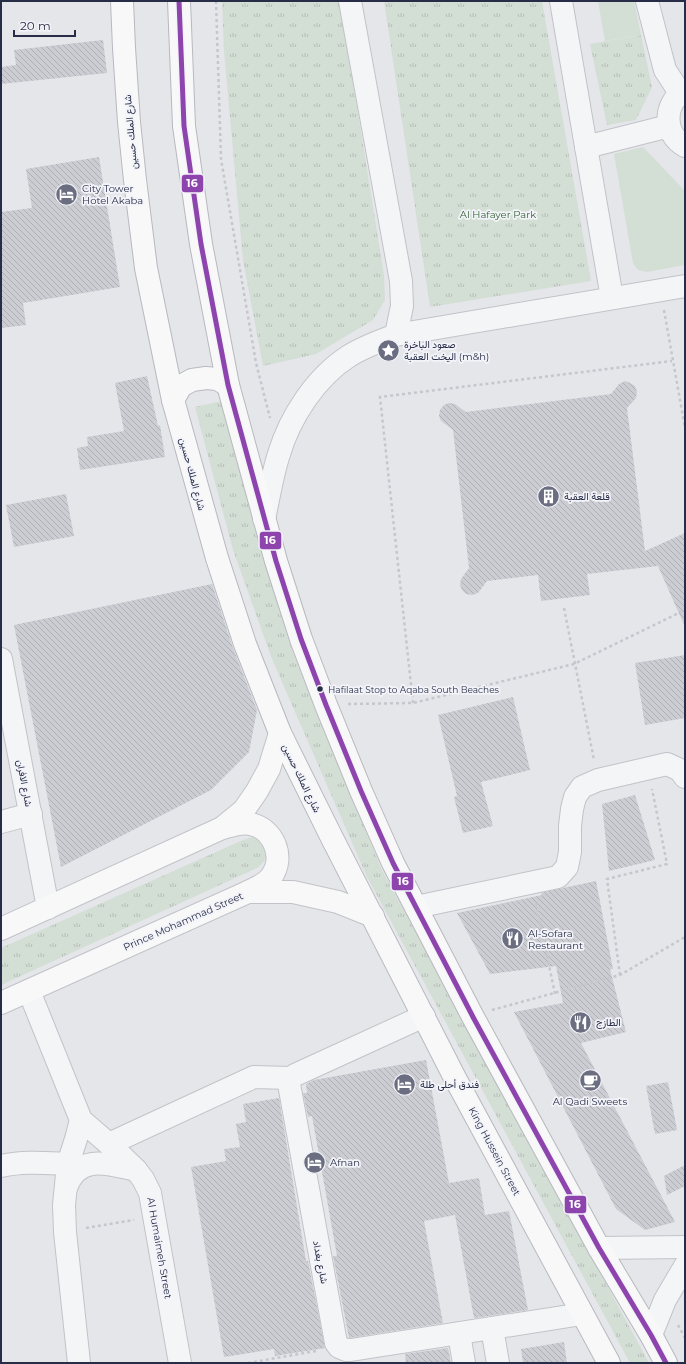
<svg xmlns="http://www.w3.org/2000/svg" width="686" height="1364" viewBox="0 0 686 1364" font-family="Montserrat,Vazirmatn,sans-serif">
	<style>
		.grass { fill: url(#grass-tufts) }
		.garden { fill: #d3ded5 }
		.building { fill: url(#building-back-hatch) }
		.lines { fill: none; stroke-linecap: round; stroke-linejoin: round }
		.minor-casing { stroke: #c2c3c8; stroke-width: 24 }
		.major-casing { stroke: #c1c3c8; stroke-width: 24 }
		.highway-casing { stroke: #b7b9bf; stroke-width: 24 }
		.path { stroke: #c5c7cd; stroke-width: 2.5; stroke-dasharray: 3 3; stroke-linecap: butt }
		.minor { stroke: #f4f5f7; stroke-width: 22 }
		.major { stroke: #f8f8f8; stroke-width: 22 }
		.highway { stroke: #f8f8f8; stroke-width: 22 }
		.bus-1-casing { stroke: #f3f4f9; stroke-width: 8 }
		.bus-1 { stroke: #8e44ad; stroke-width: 5 }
		.bus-dot { fill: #282d47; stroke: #f3f4f9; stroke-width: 1.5 }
		.labels { text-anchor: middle; stroke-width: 3.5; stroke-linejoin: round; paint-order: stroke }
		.bus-label { font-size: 9px; fill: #282d47; stroke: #f3f4f9; text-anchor: start }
		.street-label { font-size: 10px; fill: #282d47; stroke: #f3f4f9 }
		.poi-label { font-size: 10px; fill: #282d47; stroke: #f3f4f9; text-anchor: start }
		.park-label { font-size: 10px; fill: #346435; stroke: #f3f4f9 }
		.line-badge { stroke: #f3f4f9; stroke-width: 1.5 }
		.badge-label { font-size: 11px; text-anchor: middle; font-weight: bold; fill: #fff }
	</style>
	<defs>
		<pattern id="grass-tufts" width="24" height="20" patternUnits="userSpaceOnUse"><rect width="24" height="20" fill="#d3ded5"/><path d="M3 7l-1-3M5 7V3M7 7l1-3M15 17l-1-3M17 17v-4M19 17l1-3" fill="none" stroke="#b5bfb8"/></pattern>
		<pattern id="building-back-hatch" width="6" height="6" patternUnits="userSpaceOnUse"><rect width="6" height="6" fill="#cccdd2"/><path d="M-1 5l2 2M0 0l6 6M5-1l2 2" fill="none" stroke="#afb0b6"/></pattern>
	</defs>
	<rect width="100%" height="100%" fill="#e5e6ea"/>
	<!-- grass -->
	<g class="grass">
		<path d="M222 1H340L384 275 385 300 373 320 316 354 263 366 243 260 224 51Z"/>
		<path d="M384 1H542L591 281 430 307Z"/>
		<path d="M641 35 652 87 636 120 607 125 590 44Z"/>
		<path d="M222 401 259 544 289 642 321 724 382 870 649 1363H630L367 877 272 659 233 550 195 407Z"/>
		<path d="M252 837C272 840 272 857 257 868L1 985V948L243 840Z"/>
	</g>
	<!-- garden -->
	<g class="garden">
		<path d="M598 1H634L641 35 605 41Z"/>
		<path d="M643 147 685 191V265L647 272 638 270 633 263 614 154Z"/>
	</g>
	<!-- building -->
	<g class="building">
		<path d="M103 40 107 73 1 84V67L16 65 14 50Z"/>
		<path d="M99 157 120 287 23 303 26 325 1 328V212L32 208 26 169Z"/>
		<path d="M147 376 158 426 160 425 165 457 80 470 77 448 88 446 87 437 124 431 115 383Z"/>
		<path d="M625 381 630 383 635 386 637 392 636 398 627 408 645 551 685 533V627L658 566 587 574 590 595 541 601 538 575 487 581 478 593 472 595 466 594 462 590 460 585 461 579 469 568 453 430 441 421 439 416 440 410 444 405 449 403 455 404 466 412 611 394 619 384Z"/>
		<path d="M66 494 74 536 14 547 6 505Z"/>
		<path d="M212 584 233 648 257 710 249 752 211 790 61 867 14 625Z"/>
		<path d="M685 655V718L645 725 635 663Z"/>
		<path d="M513 697 530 770 481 782 493 826 463 833 454 797 457 796 438 715Z"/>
		<path d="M635 795 655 860 609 871 602 804Z"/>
		<path d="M596 881 613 969H610L626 1032 581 1043 675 1222 645 1230 616 1209 514 1012 563 1003 556 966 490 974 457 913 542 895 541 893 563 888Z"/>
		<path d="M426 1060 449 1183 479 1178 485 1215 509 1211 528 1310 474 1318 455 1215 424 1221 443 1323 349 1338 333 1256H337L312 1116 308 1117 303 1093H307L306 1084 314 1080Z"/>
		<path d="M668 1082 677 1130 655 1134 646 1086Z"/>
		<path d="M279 1098 306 1261H308L325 1348 275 1356 274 1349 224 1357 191 1167 226 1161 224 1149 240 1147 236 1124 246 1122 243 1104Z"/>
		<path d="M685 1165V1186L667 1195 664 1176Z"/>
		<path d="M564 1342 567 1363H523L521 1349Z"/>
		<path d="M448 1348 451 1363H406L405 1354Z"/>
	</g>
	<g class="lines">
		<defs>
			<g id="minor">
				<path d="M350 1 401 281 402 306 396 335"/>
				<path d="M561 1 612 298"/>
				<path d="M647 1 665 70 680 93"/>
				<path d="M685 91C663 103 663 134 685 146"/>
				<path d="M586 147 669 126"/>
				<path d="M264 519C269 497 272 475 279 454 290 417 316 377 349 356 363 347 380 341 396 335L685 286"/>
				<path d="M1 659 48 908"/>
				<path d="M1 822 31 814"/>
				<path d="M416 907 558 877 567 867 570 852V826L572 809 575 797 582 787 598 780 667 764 680 770 685 777"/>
				<path d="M29 991 81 1120 109 1144 136 1170 143 1179 150 1193 180 1363"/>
				<path d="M424 1016 295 1075 291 1078 289 1084 336 1343 339 1347 346 1350H351L582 1314"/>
				<path d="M109 1144 254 1077 291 1078"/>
				<path d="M1 1166C23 1161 45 1163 68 1164"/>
				<path d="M66 1188C78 1153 108 1164 136 1170"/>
				<path d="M599 1248 685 1247"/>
				<path d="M492 1328 498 1363"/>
				<path d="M459 1334 464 1363"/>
				<path d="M651 1335 665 1300 685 1266"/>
				<path d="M79 1363 65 1232 64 1205 68 1164 76 1139 81 1120"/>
			</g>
			<g id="major">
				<path d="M222 828C231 826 241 822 250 824 273 828 286 857 271 877 266 884 256 888 248 892"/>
				<path d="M1 929 222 828 244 810 257 791 269 769 280 733"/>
				<path d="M1 1003 248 892H293L338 902 373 916"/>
			</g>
			<g id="highway">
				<path d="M122 1 124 48 129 122 135 180 146 268 173 400 217 558 245 644 280 733 332 838 455 1078 609 1363"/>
				<path d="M179 1 184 126 201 244 228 385 276 561 301 639 326 705 361 791 393 863 473 1017 599 1248 651 1335 666 1363"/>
				<path d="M173 400 181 386 192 380 206 378 217 379 228 385"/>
			</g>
		</defs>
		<!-- minor casing -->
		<use href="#minor" class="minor-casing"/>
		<!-- major casing -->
		<use href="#major" class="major-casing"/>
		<!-- highway casing -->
		<use href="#highway" class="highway-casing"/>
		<!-- path -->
		<g class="path">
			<path d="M216 1 221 159 256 363 270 418"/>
			<path d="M664 310 685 428"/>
			<path d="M564 608 594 760"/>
			<path d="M413 703 380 397 672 361"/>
			<path d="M348 704 413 703 574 664 685 610"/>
			<path d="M536 903 555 994"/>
			<path d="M620 975 607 879 667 864 652 789"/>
			<path d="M492 1010 620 975 685 937"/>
			<path d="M86 1228 134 1220"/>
			<path d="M678 1325 685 1338"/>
			<path d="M248 1363 316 1351"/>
		</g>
		<!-- minor -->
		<use href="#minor" class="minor"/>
		<!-- major -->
		<use href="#major" class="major"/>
		<!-- highway -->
		<use href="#highway" class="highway"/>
		<defs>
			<path id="bus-1" d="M179 1 184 126 201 244 228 385 276 561 301 639 326 705 361 791 393 863 473 1017 599 1248 651 1335 666 1363"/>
		</defs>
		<!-- bus-1 casing -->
		<use href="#bus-1" class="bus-1-casing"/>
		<!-- bus-1 -->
		<use href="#bus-1" class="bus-1"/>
	</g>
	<!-- icons -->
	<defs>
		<symbol id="hotel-disc" viewBox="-11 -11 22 22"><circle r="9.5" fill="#6a6e80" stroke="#f3f4f9"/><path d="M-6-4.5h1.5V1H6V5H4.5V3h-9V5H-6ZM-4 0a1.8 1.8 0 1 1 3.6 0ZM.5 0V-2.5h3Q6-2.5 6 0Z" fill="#fff"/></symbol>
		<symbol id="sight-disc" viewBox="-11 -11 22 22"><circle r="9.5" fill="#6a6e80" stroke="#f3f4f9"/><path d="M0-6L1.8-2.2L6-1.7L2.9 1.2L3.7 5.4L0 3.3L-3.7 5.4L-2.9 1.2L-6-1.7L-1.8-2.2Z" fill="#fff"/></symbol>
		<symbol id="building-disc" viewBox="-11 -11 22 22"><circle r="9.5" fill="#6a6e80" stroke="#f3f4f9"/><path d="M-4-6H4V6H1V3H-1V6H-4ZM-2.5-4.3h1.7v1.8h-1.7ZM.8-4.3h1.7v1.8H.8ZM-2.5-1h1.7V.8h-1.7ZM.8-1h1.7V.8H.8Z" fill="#fff"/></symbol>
		<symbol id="restaurant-disc" viewBox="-11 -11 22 22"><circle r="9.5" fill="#6a6e80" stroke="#f3f4f9"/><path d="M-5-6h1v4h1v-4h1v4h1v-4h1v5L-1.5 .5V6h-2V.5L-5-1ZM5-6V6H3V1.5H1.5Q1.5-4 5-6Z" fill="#fff"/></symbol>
		<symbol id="cafe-disc" viewBox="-11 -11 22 22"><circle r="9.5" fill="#6a6e80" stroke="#f3f4f9"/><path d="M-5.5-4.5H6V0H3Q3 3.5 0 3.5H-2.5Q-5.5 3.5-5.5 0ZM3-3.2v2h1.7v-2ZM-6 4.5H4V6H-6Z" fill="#fff"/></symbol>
	</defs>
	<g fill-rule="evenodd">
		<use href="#hotel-disc" x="54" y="182" width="25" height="25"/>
		<use href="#sight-disc" x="376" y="338" width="25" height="25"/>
		<use href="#building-disc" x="536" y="484" width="25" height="25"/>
		<use href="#restaurant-disc" x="500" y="926" width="25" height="25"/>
		<use href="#restaurant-disc" x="568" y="1010" width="25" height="25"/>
		<use href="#cafe-disc" x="578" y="1068" width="25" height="25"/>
		<use href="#hotel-disc" x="392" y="1072" width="25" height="25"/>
		<use href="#hotel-disc" x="302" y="1150" width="25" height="25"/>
	</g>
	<!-- markers -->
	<circle class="bus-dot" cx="320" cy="689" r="3.5"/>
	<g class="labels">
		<!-- bus labels -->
		<g class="bus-label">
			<text x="328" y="693">Hafilaat Stop to Aqaba South Beaches</text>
		</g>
		<!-- street labels -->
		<g class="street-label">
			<text transform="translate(130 132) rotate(-95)" y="4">شارع الملك حسين</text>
			<text transform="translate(193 474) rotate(75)" y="4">شارع الملك حسين</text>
			<text transform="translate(302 778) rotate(64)" y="4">شارع الملك حسين</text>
			<text transform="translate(25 783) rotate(79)" y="4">شارع الافران</text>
			<text transform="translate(183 921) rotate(-24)" y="4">Prince Mohammad Street</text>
			<text transform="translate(495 1151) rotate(62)" y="4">King Hussein Street</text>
			<text transform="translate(160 1248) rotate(80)" y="4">Al Humaimeh Street</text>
			<text transform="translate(321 1262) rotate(79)" y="4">شارع بغداد</text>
		</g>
		<!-- poi labels -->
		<g class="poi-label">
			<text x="82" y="192">City Tower<tspan x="82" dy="12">Hotel Akaba</tspan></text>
			<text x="404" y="348">صعود الباخرة<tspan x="404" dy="12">اليخت العقبة (m&amp;h)</tspan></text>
			<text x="564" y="500">قلعة العقبة</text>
			<text x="528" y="937">Al-Sofara<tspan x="528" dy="12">Restaurant</tspan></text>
			<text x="596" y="1026">الطازج</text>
			<text x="420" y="1088">فندق أحلى طلة</text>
			<text x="590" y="1105" text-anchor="middle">Al Qadi Sweets</text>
			<text x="330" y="1166">Afnan</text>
		</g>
		<!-- park labels -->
		<g class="park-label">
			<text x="498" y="218">Al Hafayer Park</text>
		</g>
	</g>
	<g class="line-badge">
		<rect x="181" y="174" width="23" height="19" rx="4" fill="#8e44ad"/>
		<rect x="259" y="531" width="23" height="19" rx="4" fill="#8e44ad"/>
		<rect x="391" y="872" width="23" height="19" rx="4" fill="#8e44ad"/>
		<rect x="564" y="1195" width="23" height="19" rx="4" fill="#8e44ad"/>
	</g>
	<g class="badge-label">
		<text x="192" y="187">16</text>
		<text x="270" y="544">16</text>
		<text x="403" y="885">16</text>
		<text x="575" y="1208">16</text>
	</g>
	<!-- border -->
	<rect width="686" height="1364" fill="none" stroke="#282d47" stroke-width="4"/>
	<!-- scale -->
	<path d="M14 30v6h61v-6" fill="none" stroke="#282d47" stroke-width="2"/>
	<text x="20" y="30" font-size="12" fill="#282d47" stroke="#f3f4f9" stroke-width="3" paint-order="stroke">20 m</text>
</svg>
